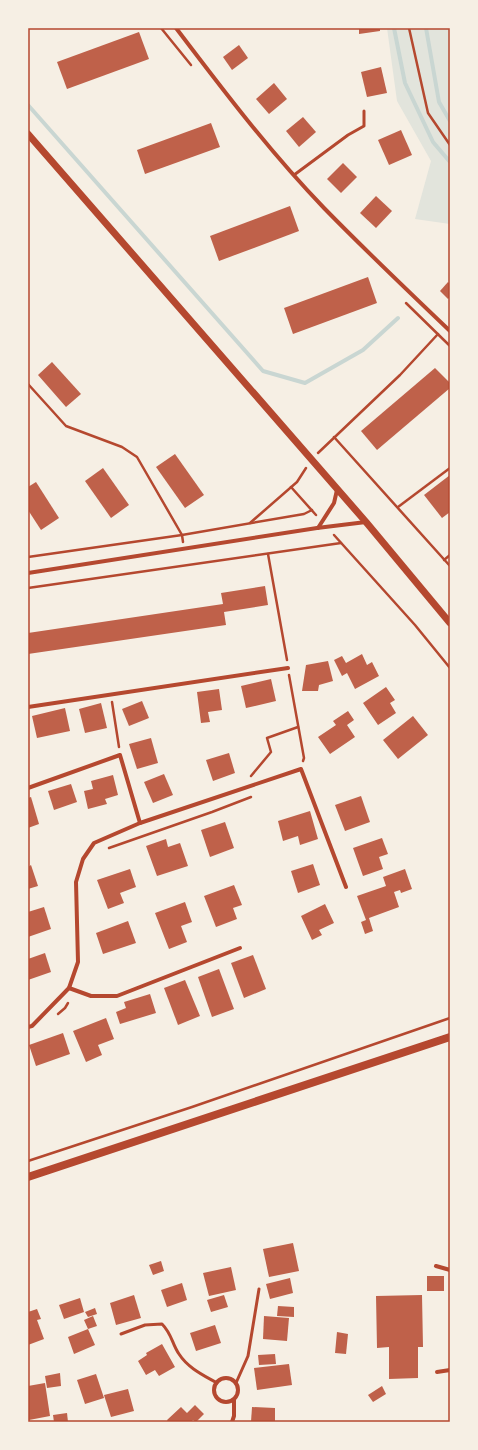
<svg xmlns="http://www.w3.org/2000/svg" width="478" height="1450" viewBox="0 0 478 1450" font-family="Cabin,sans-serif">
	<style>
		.green { fill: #e2e4dc }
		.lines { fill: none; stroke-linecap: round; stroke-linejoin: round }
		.stream { stroke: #c9d6d2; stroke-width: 4 }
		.building { fill: #bf614a }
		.path { stroke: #b5482f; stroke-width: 2.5 }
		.service { stroke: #b5482f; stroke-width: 3 }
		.minor { stroke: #b5482f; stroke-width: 4 }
		.tertiary { stroke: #b5482f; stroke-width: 7 }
		.secondary { stroke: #b5482f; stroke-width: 8 }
		.neatline { fill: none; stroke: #b5482f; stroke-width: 1.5 }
	</style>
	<rect width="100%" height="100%" fill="#f6efe4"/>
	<!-- green -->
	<path class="green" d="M387 28H450V224L415 219 431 161 397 101Z"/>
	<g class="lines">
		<!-- stream -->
		<g class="stream">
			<path d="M394 28 405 83 433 142 450 162"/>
			<path d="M426 28 439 102 450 121"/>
			<path d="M28 105 263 371 305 383 363 350 398 318"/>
		</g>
	</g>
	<!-- building -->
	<g class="building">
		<path d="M359 28H380V31L359 34Z"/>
		<path d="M139 32 149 59 67 89 57 62Z"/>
		<path d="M239 45 248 58 232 70 223 57Z"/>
		<path d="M381 67 387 93 367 97 361 72Z"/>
		<path d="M274 83 287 99 269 114 256 99Z"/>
		<path d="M303 117 316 132 299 147 286 131Z"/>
		<path d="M211 123 220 147 145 174 137 150Z"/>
		<path d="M401 130 412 155 389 165 378 140Z"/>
		<path d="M343 163 357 177 341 193 327 179Z"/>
		<path d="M376 196 392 211 376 228 360 213Z"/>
		<path d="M290 206 299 231 219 261 210 236Z"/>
		<path d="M368 277 377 303 293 334 284 308Z"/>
		<path d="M448 282 450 284V297L448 299 440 291Z"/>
		<path d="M52 362 81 394 66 407 38 375Z"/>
		<path d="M435 368 450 383V388L377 450 361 431Z"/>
		<path d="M175 454 204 495 185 508 156 467Z"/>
		<path d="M103 468 129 505 111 518 85 481Z"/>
		<path d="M450 475V512L442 518 424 495Z"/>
		<path d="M36 482 59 518 41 530 28 510V487Z"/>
		<path d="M265 586 268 605 224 612 226 625 28 654V633L223 604 221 593Z"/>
		<path d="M362 654 367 665 372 662 379 676 355 689 347 673 342 676 334 660 342 656 346 663Z"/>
		<path d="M328 661 333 681 319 685 318 691H302L306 665Z"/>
		<path d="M271 679 276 701 246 708 241 686Z"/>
		<path d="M386 687 395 700 390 703 396 713 378 725 363 703Z"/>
		<path d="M219 689 222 710 208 712 210 722 201 723 197 692Z"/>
		<path d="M142 701 149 718 129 726 122 709Z"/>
		<path d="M101 703 107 728 85 733 79 709Z"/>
		<path d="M65 708 70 731 37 738 32 716Z"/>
		<path d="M348 711 354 720 347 725 355 737 330 754 318 737 336 725 333 721Z"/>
		<path d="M413 716 428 735 398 759 383 740Z"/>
		<path d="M151 738 158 763 137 769 129 744Z"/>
		<path d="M229 753 235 773 213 781 206 760Z"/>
		<path d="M164 774 173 795 153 803 144 782Z"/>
		<path d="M113 775 118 795 105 799 107 804 88 809 84 791 93 789 91 781Z"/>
		<path d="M71 784 77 802 54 810 48 791Z"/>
		<path d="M361 796 370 822 345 831 335 805Z"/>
		<path d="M31 797 39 824 28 828V798Z"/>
		<path d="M310 811 318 839 300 845 298 836 283 841 278 821Z"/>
		<path d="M225 822 234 848 210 857 201 830Z"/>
		<path d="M382 838 388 854 379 857 383 869 363 876 353 848Z"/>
		<path d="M166 839 168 847 180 843 188 866 157 876 146 846Z"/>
		<path d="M313 864 320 885 298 893 291 871Z"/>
		<path d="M31 865 38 886 28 889V867Z"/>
		<path d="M130 869 136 887 120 893 124 903 108 909 97 880Z"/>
		<path d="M405 869 412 889 401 893 400 890 394 892 399 907 369 918 373 931 365 934 361 922 366 920 357 896 386 886 383 877Z"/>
		<path d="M234 885 242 905 233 908 237 919 216 927 204 896Z"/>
		<path d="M185 902 192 922 181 926 187 942 169 949 155 913Z"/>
		<path d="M325 904 334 923 319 930 322 935 312 940 301 916Z"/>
		<path d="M44 907 51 929 28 937V912Z"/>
		<path d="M128 921 136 943 103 954 96 933Z"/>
		<path d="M45 953 51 972 28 980V959Z"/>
		<path d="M253 955 266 989 244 998 231 963Z"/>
		<path d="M219 969 234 1009 212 1017 198 977Z"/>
		<path d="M185 980 200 1016 178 1025 164 988Z"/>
		<path d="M150 994 156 1013 120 1024 116 1012 126 1008 124 1002Z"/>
		<path d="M106 1018 114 1039 98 1045 102 1055 86 1062 73 1031Z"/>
		<path d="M63 1033 70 1054 36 1066 29 1045Z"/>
		<path d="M293 1243 299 1271 269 1277 263 1249Z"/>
		<path d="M161 1261 164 1271 153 1275 149 1265Z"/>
		<path d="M231 1267 236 1290 209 1296 203 1273Z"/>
		<rect x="427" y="1276" width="17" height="15"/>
		<path d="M290 1278 293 1293 270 1299 266 1284Z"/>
		<path d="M182 1283 187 1300 167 1307 161 1290Z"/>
		<path d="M134 1295 141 1318 116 1325 110 1303Z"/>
		<path d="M224 1295 228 1307 211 1312 207 1300Z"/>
		<path d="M422 1295 423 1347H418V1378L389 1379V1347L377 1348 376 1296Z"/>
		<path d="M80 1298 84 1312 64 1319 59 1305Z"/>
		<path d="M278 1306 294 1307V1317L277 1316Z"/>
		<path d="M95 1308 97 1314 88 1317 85 1312Z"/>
		<path d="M37 1309 41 1319 37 1320 44 1339 28 1345V1312Z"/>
		<path d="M93 1316 97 1326 88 1329 95 1345 74 1354 68 1337 88 1329 84 1320Z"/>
		<path d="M264 1316 289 1318 287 1341 263 1339Z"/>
		<path d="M215 1325 221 1343 196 1351 190 1333Z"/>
		<path d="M337 1332 348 1334 346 1354 335 1353Z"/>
		<path d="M162 1344 175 1367 159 1376 155 1370 146 1375 138 1361 147 1355 146 1353Z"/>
		<path d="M275 1354 276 1364 259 1365 258 1355Z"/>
		<path d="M289 1364 292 1385 257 1390 254 1368Z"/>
		<path d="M60 1373 61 1386 47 1388 45 1376Z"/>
		<path d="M96 1374 104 1398 85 1404 77 1380Z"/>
		<path d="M45 1383 50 1416 29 1420 28 1386Z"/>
		<path d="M382 1386 386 1394 373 1402 368 1395Z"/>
		<path d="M128 1389 134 1411 111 1417 104 1395Z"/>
		<path d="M195 1405 204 1414 196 1422 193 1420 191 1422H168L167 1420 181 1407 187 1413Z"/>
		<path d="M252 1407 275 1408V1422H251Z"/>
		<path d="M67 1413 68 1422H54L53 1415Z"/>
	</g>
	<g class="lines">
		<!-- path -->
		<g class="path">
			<path d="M161 28 191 65"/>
			<path d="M409 28 428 113 450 145"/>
			<path d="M406 303 450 346"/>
			<path d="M28 384 66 426 122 447 137 457 182 535 183 542"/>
			<path d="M334 437 450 566"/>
			<path d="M318 453 400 375 438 334"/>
			<path d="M291 487 316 515"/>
			<path d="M398 507 450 468"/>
			<path d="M250 523 297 482 306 468"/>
			<path d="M334 535 415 625 450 668"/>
			<path d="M268 554 287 660"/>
			<path d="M28 557 182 535 304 514 312 510"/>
			<path d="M444 560 450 555"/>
			<path d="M28 588 341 543"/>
			<path d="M289 675 304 758 303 761"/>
			<path d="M112 702 119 747"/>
			<path d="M251 776 271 752 267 738 298 727"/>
			<path d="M109 848 212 812 251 797"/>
			<path d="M58 1014 65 1008 68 1003"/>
			<path d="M28 1161 192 1107 450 1018"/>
		</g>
		<!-- service -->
		<g class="service">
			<path d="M294 175 348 135 364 126V111"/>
			<path d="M121 1334 145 1325 162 1324C172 1334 172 1344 179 1354 188 1368 203 1375 217 1383"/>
			<path d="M236 1383 248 1356 259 1289"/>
		</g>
		<!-- minor -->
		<g class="minor">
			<path d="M176 28C223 90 270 152 324 208 365 250 408 291 450 331"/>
			<path d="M318 528 334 503 337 490"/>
			<path d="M28 573 317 528 366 522"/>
			<path d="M28 707 288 668"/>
			<path d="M28 788 120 755 140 823"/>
			<path d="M69 988 91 996H117L240 948"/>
			<path d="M28 1027 32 1026 69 988 78 962 76 882 83 859 94 843 140 823 301 769 346 887"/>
			<path d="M436 1266 450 1270"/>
			<path d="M437 1372 450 1370"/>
			<circle cx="226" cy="1390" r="12"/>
			<path d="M232 1422 234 1416V1400"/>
		</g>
		<!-- tertiary -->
		<path class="tertiary" d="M28 134 366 522 450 623"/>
		<!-- secondary -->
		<path class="secondary" d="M28 1177 450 1037"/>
	</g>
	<!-- border -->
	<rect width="478" height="1450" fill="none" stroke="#f6efe4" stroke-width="58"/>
	<rect x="29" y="29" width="420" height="1392" class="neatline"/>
</svg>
